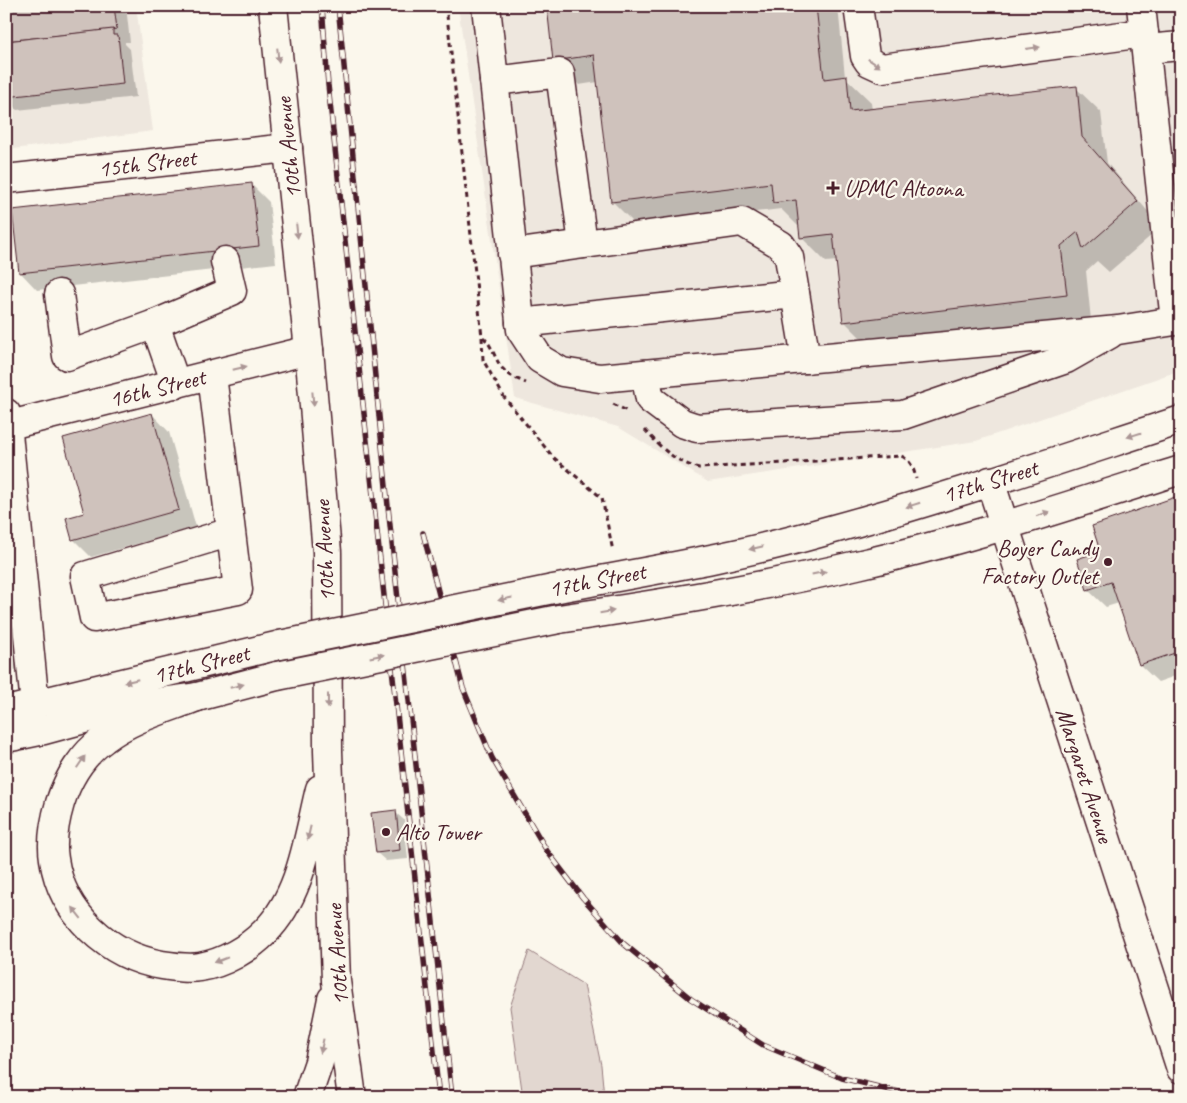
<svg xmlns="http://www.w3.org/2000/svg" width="1187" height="1103" viewBox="0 0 1187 1103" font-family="Caveat,sans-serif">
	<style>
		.built { fill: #eee7de }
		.green { fill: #e2d7d0; stroke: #967b7e }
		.shadow { fill: #0003 }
		.building { fill: #cfc2bc; stroke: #4a1f2b }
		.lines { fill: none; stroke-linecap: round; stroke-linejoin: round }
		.minor-casing { stroke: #4a1f2b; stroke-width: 31 }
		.major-casing { stroke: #4a1f2b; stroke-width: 31 }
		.path { stroke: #4a1f2b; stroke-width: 3; stroke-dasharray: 5 4; stroke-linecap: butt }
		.minor { stroke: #fbf7ec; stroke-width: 28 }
		.major { stroke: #fbf7ec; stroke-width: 28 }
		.rail-casing { stroke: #4a1f2b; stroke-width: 5.5 }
		.rail { stroke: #fbf7ec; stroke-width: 4; stroke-dasharray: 11; stroke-linecap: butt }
		.major-bridge-casing { stroke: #4a1f2b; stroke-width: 31; stroke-linecap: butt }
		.major-bridge { stroke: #fbf7ec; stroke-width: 28 }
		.oneway { fill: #ab9695 }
		.poi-dot { fill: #4a1f2b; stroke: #fbf7ec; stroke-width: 2 }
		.labels { text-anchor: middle; stroke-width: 4.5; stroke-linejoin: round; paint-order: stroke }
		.street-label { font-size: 24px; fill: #4a1f2b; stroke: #fbf7ec }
		.poi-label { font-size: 24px; fill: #4a1f2b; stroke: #fbf7ec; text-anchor: start }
	</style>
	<rect width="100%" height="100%" fill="#fbf7ec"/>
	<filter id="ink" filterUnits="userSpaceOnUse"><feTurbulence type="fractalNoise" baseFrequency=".02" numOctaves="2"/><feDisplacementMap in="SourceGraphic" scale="10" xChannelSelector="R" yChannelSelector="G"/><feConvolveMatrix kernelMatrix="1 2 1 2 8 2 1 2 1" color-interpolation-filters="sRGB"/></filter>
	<g filter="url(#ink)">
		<!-- built -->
		<g class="built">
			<path d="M6 6H136L153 131 6 150Z"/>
			<path d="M458 6H1181V370L976 441 708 482 618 427 515 398Z"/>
		</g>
		<!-- green -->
		<path class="green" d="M529 951 584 985 601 1065 604 1097H523L510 1007Z"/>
		<!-- shadow -->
		<g class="shadow">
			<path d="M6 6H126L130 42H125V44L130 49 136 97 17 110 6 99Z"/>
			<path d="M548 6H838L845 77 871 102 872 110 1076 88 1101 112 1107 163 1161 227 1109 272 1097 261 1086 271 1091 320 869 346 844 321 837 261 826 262 801 237 799 227 781 209 637 226 612 201 598 82 579 85 554 60Z"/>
			<path d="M252 185 269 202 276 263 37 290 20 272Z"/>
			<path d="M152 414 169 432 196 527 91 557 73 539 86 514Z"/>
			<path d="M1181 497V674L1158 682 1140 665 1119 603 1106 607 1088 590 1078 560 1102 552Z"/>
			<path d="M6 516 25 667 6 672Z"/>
			<path d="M395 812 404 820 408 859 386 861 377 853Z"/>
		</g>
		<!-- building -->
		<g class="building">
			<path d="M6 6H114L117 29 6 41Z"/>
			<path d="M547 6H816L824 79 847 76 850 111 1077 86 1082 137 1138 201 1083 249 1078 232 1061 246 1067 295 843 322 833 234 800 238 796 200 773 203 771 183 611 202 594 55 553 61Z"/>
			<path d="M113 29V35H118L123 84 6 97V41Z"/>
			<path d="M252 183 259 246 19 273 12 210Z"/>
			<path d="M152 413 179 510 72 540 66 518 84 513 63 438Z"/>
			<path d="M1181 495V651L1139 665 1111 582 1087 590 1077 559 1100 551 1092 526Z"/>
			<path d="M396 810 400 850 376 853 371 813Z"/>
		</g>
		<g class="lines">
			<defs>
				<g id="minor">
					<path d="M486 6 521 330 540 359 562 372 600 378 1118 330 1181 320"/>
					<path d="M858 6 865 56 869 62 882 68 1144 33"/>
					<path d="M1141 6 1175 321"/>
					<path d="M1146 49 1181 46"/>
					<path d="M494 81 560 73 583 244"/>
					<path d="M6 179 288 148"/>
					<path d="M512 254 742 222 781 245 789 257 806 359"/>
					<path d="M59 294 67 356 155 324 232 291 225 261"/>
					<path d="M520 323 795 294"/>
					<path d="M155 324 176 384"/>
					<path d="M645 374 650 399 682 423 697 428 903 415 1066 359 1110 334"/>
					<path d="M212 375 231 532 85 576 94 618 238 590 231 532"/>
					<path d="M6 413 35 705"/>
					<path d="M6 426 309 350"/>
					<path d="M990 481 1181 1069"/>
				</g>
				<g id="major">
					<path d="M273 6 309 350 327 552 328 751 336 981 352 1097"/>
					<path d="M553 589C641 572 732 558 819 533 941 500 1061 459 1181 420"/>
					<path d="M559 619C659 604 759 588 857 565 967 540 1074 504 1181 470"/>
					<path d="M197 697C166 709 131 718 104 739 83 754 68 778 60 803 55 820 51 841 54 859 62 914 109 956 162 965 175 967 188 969 200 967 224 963 248 949 265 932 302 895 308 837 320 789"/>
					<path d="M6 711 280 645"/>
					<path d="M6 738 44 730 132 706 197 697 277 676"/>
					<path d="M307 1097 319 1062 332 999"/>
				</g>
			</defs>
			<!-- minor casing -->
			<use href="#minor" class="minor-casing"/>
			<!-- major casing -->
			<use href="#major" class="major-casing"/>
			<!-- path -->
			<g class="path">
				<path d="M446 6 482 337 483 360 504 397 553 457 602 498 613 551"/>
				<path d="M483 337C493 346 494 358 502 368 509 376 517 379 526 383"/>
				<path d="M613 404 627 411"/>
				<path d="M645 430C661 448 675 462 699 468L901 456C911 460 914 469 916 479"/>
			</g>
			<!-- minor -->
			<use href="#minor" class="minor"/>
			<!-- major -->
			<use href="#major" class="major"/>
			<defs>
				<g id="rail">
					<path d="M322 6 328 85 439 1097"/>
					<path d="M338 6 389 516 452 1097"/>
					<path d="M423 533 463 688 492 758 547 851 583 898 624 944 691 999 763 1045 842 1078 907 1094 931 1097"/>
				</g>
			</defs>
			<!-- rail casing -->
			<use href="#rail" class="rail-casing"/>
			<!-- rail -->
			<use href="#rail" class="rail"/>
			<defs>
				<g id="major-bridge">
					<path d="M280 645 553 589"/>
					<path d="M277 676 559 619"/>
				</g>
			</defs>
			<!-- major-bridge casing -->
			<use href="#major-bridge" class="major-bridge-casing"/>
			<!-- major-bridge -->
			<use href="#major-bridge" class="major-bridge"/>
		</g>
		<!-- one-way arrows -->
		<defs><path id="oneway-solid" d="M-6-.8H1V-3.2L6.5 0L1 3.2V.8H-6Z" transform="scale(1.25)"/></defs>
		<g class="oneway">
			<use href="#oneway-solid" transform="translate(1033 48) rotate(-7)"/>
			<use href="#oneway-solid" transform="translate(278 55) rotate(84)"/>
			<use href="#oneway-solid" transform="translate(874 63) rotate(34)"/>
			<use href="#oneway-solid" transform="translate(297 231) rotate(84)"/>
			<use href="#oneway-solid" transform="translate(240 368) rotate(-14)"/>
			<use href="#oneway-solid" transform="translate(313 399) rotate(85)"/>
			<use href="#oneway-solid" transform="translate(1134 435) rotate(162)"/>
			<use href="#oneway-solid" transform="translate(913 505) rotate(163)"/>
			<use href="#oneway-solid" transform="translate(1043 514) rotate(-18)"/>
			<use href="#oneway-solid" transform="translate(756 548) rotate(167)"/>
			<use href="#oneway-solid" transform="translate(819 573) rotate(-12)"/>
			<use href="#oneway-solid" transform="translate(505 599) rotate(168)"/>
			<use href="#oneway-solid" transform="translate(607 612) rotate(-9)"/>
			<use href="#oneway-solid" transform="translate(377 656) rotate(-11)"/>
			<use href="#oneway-solid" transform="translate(131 681) rotate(166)"/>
			<use href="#oneway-solid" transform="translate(237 686) rotate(-14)"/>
			<use href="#oneway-solid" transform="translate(328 701) rotate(90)"/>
			<use href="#oneway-solid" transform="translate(81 762) rotate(-56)"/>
			<use href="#oneway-solid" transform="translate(309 833) rotate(103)"/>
			<use href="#oneway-solid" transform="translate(77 913) rotate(-128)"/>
			<use href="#oneway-solid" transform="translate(221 960) rotate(159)"/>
			<use href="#oneway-solid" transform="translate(322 1046) rotate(102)"/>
		</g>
	</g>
	<!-- markers -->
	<g class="poi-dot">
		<path d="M830.5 180.5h5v5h5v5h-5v5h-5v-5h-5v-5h5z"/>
		<circle cx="1108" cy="562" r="5"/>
		<circle cx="386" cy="832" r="5"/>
	</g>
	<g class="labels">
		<!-- street labels -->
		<g class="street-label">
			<text transform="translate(288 148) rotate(-96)" y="8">10th Avenue</text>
			<text transform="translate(147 163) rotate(-7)" y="8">15th Street</text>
			<text transform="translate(157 388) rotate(-14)" y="8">16th Street</text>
			<text transform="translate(990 481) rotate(-17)" y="8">17th Street</text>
			<text transform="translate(324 551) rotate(-93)" y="8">10th Avenue</text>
			<text transform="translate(597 580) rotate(-11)" y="8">17th Street</text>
			<text transform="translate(201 664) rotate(-14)" y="8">17th Street</text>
			<text transform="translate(1085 775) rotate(72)" y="8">Margaret Avenue</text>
			<text transform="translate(337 955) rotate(-94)" y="8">10th Avenue</text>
		</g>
		<!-- poi labels -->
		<g class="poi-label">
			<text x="844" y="196">UPMC Altoona</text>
			<text x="1098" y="556" text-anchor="end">Boyer Candy<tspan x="1098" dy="28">Factory Outlet</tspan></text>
			<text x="396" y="840">Alto Tower</text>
		</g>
	</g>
	<!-- margin -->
	<rect width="1187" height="1103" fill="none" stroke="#fbf7ec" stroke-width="25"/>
	<rect x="12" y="12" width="1162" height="1078" fill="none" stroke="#4a1f2b" stroke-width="2" filter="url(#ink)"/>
</svg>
